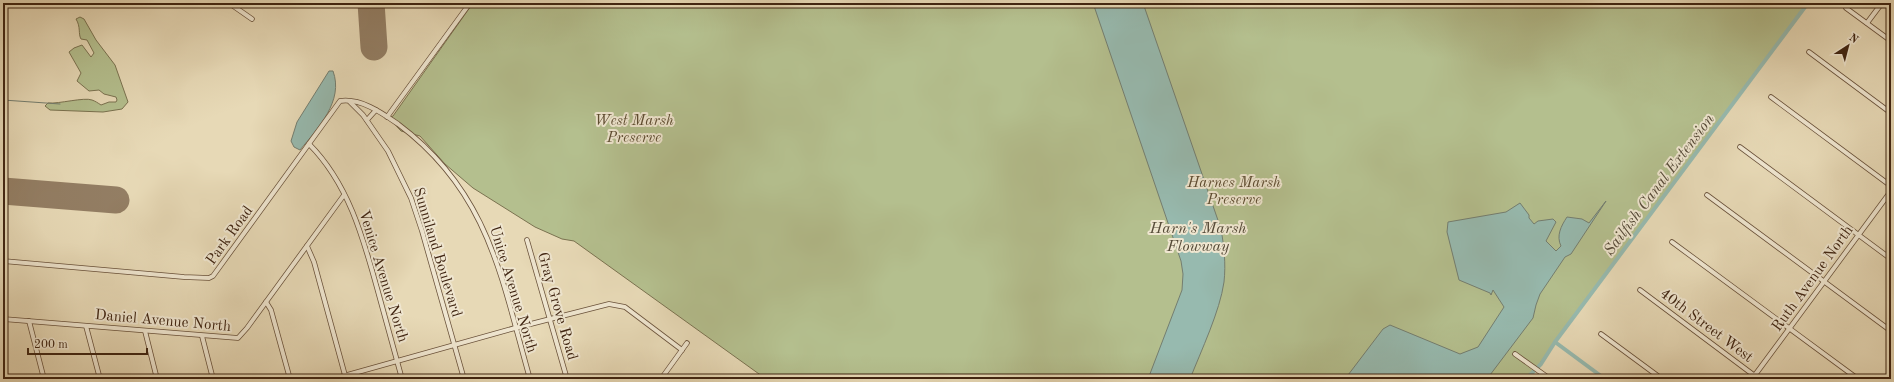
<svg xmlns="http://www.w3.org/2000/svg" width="1894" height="382" viewBox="0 0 1894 382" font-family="'Old Standard TT',serif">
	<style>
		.green { fill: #b4bf8e; stroke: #7a7250 }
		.water { fill: #97baaf; stroke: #747e70 }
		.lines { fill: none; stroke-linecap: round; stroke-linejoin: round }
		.stream { stroke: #747e70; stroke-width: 1 }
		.canal { stroke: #97baaf; stroke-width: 4 }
		.runway { stroke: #937e64; stroke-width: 27 }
		.street-casing { stroke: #69513a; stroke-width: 5.5 }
		.street { stroke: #efe6d0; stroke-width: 4 }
		.labels { text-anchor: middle; stroke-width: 4; stroke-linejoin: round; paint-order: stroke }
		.park-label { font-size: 15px; font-style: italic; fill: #5c4b30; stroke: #efe6d0 }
		.street-label { font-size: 15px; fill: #3f2411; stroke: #efe6d0 }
		.water-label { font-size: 16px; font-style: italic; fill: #554a38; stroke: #efe6d0 }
	</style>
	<rect width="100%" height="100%" fill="#e7d9b6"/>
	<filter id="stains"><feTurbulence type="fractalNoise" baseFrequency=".005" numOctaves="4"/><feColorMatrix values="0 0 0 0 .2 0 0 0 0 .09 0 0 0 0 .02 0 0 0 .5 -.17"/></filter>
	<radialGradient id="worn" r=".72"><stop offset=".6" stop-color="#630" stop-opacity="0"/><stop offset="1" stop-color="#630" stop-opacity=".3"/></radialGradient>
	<!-- green -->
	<g class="green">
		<path d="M473 3H1807L1532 374 1522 379H766L574 241 562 239 535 227 473 188 445 164 420 136 401 131 389 118 393 116Z"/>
		<path d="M80 17 84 19 96 40 115 65 128 102 122 109 103 112 50 110 45 106 48 103C59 104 84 97 92 100 95 101 98 103 101 105L109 102H116L117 100 116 97 104 94 99 90 89 91 77 81 81 73 69 52 74 48 82 45 91 57 94 53 87 40 81 39C78 34 81 27 76 19Z"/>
	</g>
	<!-- water -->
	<g class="water">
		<path d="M1093 3H1143L1221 229C1224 246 1226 264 1224 282 1220 311 1201 351 1190 379H1148L1182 290 1183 274 1181 261Z"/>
		<path d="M329 71H333C344 101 318 128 300 150L294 147 291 141 297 122Z"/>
		<path d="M1606 201 1571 254 1565 257 1540 294 1536 305 1533 318 1487 379H1345L1383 329 1390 325 1460 354 1478 347 1504 307 1493 290 1491 295 1490 293 1459 280 1447 232 1448 222 1506 212 1520 203 1529 215V218L1534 224 1538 221 1553 219 1556 222 1546 241 1556 251 1561 246C1556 236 1561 226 1567 217L1582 219 1589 223Z"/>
	</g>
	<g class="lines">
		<!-- stream -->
		<path class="stream" d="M3 100 60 104"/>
		<!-- canal -->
		<g class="canal">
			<path d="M1555 342 1605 379"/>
			<path d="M1526 379 1541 364 1555 342 1808 3"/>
		</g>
		<!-- runway -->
		<g class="runway">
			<path d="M371 3 374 47"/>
			<path d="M3 191 116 200"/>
		</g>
		<defs>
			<g id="street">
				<path d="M229 3 252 19"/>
				<path d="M1846 8 1891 41"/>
				<path d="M1867 23 1882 3"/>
				<path d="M1809 52 1891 113"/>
				<path d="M1771 97 1891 186"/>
				<path d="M350 102 363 115 388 151 411 198 422 231 464 379"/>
				<path d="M387 117 470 3"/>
				<path d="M367 120 376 110"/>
				<path d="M309 144C348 183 363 237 377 288 385 318 394 349 402 379"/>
				<path d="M1740 147 1891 259"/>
				<path d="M1707 195 1891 331"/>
				<path d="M527 240 567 379"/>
				<path d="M1672 242 1858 379"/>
				<path d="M307 246 314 262 346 379"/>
				<path d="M3 261 184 277 209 278 213 276 340 101C361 98 382 113 398 124 489 192 501 277 530 379"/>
				<path d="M1640 290 1759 379"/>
				<path d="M266 302 271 310 290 379"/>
				<path d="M3 319 238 338 247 328 344 195"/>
				<path d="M29 321 44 379"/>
				<path d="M86 326 100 379"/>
				<path d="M145 331 157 379"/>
				<path d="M1601 334 1662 379"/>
				<path d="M202 336 213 379"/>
				<path d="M1515 354 1550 379"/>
				<path d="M333 379 515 328 609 304 625 307 682 350"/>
				<path d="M661 379 687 343"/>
				<path d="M1752 379 1891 191"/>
			</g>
		</defs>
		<!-- street casing -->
		<use href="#street" class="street-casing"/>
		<!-- street -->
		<use href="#street" class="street"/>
	</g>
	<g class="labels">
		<!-- park labels -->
		<g class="park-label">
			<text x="634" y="125">West Marsh<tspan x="634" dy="17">Preserve</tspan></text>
			<text x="1234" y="187">Harnes Marsh<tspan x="1234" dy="17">Preserve</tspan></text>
		</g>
		<!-- street labels -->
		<g class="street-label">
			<text transform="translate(229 235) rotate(-54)" y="5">Park Road</text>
			<text transform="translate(438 252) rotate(73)" y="5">Sunniland Boulevard</text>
			<text transform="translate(384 276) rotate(73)" y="5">Venice Avenue North</text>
			<text transform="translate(1812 278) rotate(-54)" y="5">Ruth Avenue North</text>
			<text transform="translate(514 289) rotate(73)" y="5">Unice Avenue North</text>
			<text transform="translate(558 306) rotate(74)" y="5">Gray Grove Road</text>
			<text transform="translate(163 320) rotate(5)" y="5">Daniel Avenue North</text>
			<text transform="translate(1707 325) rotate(37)" y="5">40th Street West</text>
		</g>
		<!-- water labels -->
		<g class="water-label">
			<text transform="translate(1658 184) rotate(-53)" y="6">Sailfish Canal Extension</text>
			<text x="1198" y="233">Harn's Marsh<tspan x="1198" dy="18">Flowway</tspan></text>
		</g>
	</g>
	<!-- margin -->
	<rect width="1894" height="382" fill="none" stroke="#e7d9b6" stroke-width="16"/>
	<rect x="4" y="4" width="1886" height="374" fill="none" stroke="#3f2411" stroke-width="2"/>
	<rect x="8" y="8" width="1878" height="366" fill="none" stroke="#3f2411"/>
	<!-- north arrow -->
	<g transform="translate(1848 46) rotate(36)" stroke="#efe6d0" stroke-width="3" paint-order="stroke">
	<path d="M0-3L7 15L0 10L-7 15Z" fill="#3f2411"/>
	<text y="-6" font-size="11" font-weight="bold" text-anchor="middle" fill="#3f2411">N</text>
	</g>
	<!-- scale -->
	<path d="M28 348v6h119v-6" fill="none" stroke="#3f2411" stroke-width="2"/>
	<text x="34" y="348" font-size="12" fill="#3f2411" stroke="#efe6d0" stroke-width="3" paint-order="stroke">200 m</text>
	<rect width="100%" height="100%" filter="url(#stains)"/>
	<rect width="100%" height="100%" fill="url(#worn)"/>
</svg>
